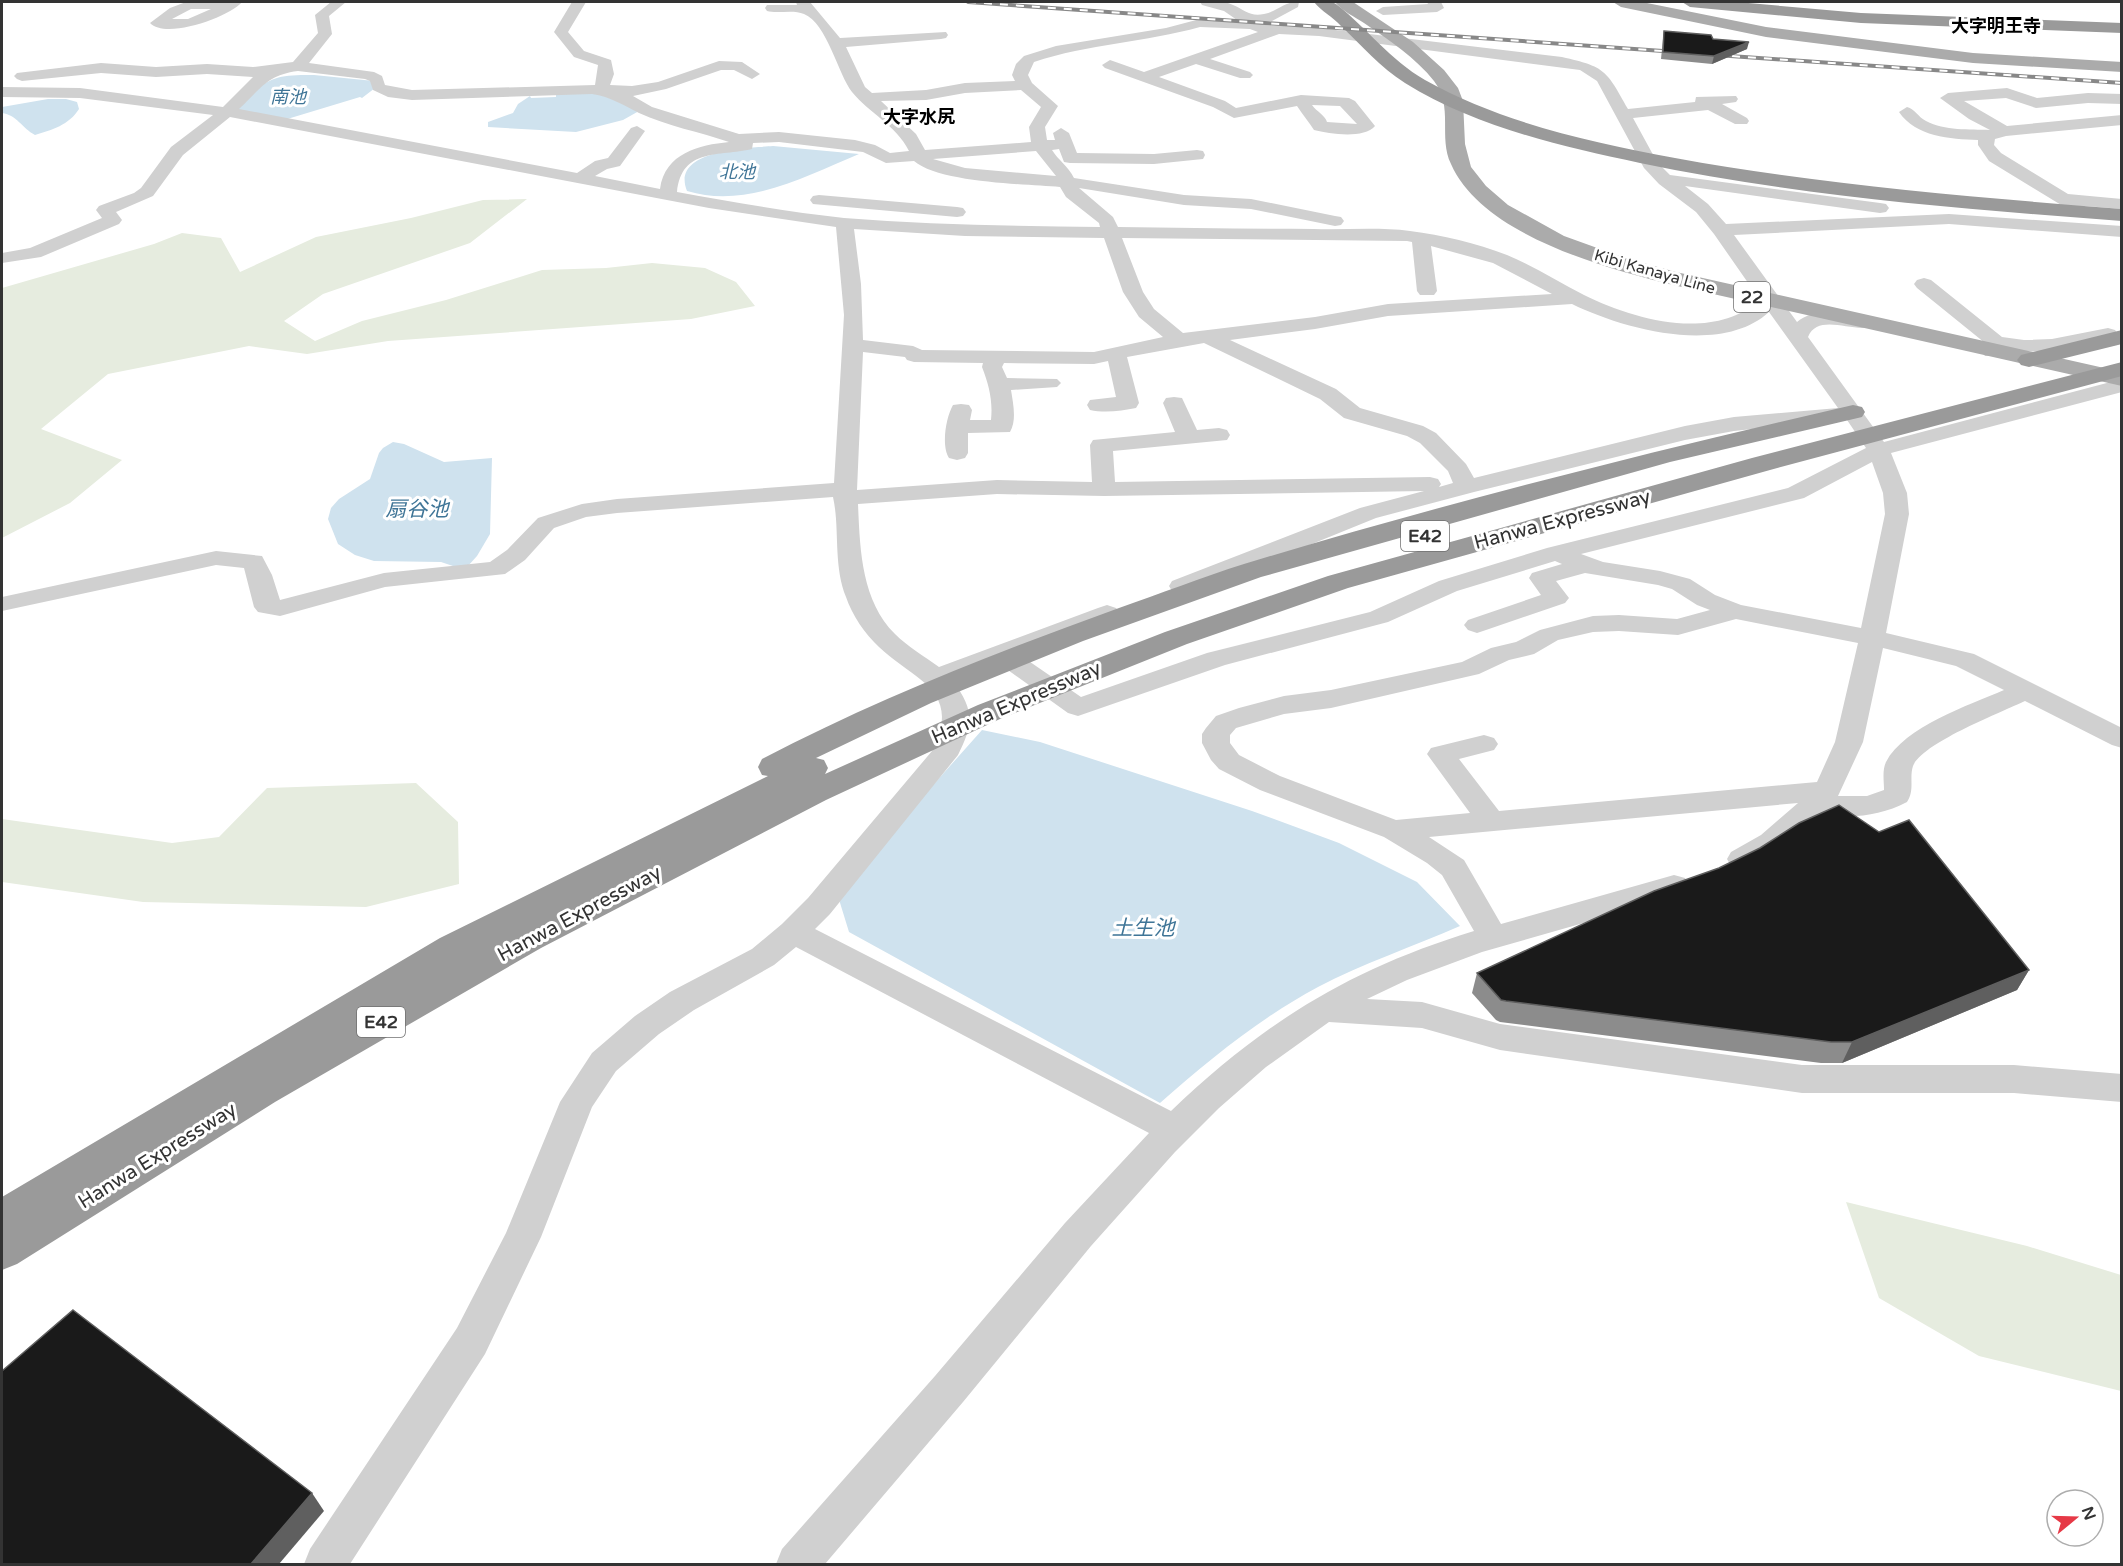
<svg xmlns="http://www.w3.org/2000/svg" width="2123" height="1566" viewBox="0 0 2123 1566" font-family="'Varela Round','Noto Sans JP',sans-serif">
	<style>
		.green { fill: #e6ecdf }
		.water { fill: #cfe2ee }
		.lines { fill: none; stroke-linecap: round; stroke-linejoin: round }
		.minor { fill: #d0d0d0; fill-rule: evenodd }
		.major { fill: #ababab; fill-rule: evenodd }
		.highway { fill: #9a9a9a; fill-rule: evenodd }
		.rail-casing { stroke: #888; stroke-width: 4 }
		.rail { stroke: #fff; stroke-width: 2; stroke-dasharray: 8; stroke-linecap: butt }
		.wall { fill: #8c8c8c }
		.shaded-wall { fill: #5f5f5f }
		.building { fill: #1a1a1a; stroke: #5f5f5f; stroke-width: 1.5 }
		.labels { text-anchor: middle; stroke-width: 6; stroke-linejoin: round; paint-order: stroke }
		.far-street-label { font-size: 16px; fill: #333; stroke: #fff }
		.far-quarter-label { font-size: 18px; font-weight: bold; fill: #000; stroke: #fff }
		.far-water-label { font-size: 18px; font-style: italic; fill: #3f7597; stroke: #fff }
		.shield { fill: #fff; stroke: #707070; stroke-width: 1.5 }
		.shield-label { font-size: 18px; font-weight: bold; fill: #333 }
		.street-label { font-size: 20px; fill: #333; stroke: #fff }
		.water-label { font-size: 21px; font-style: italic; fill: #3f7597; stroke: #fff }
	</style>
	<rect width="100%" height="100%" fill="#fff"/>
	<!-- green -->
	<g class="green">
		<path d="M527 199 470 243 323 294 284 321 315 341 362 321 446 300 542 270 606 268 652 263 705 268 736 282 755 306 691 319 388 341 307 354 249 346 108 374 41 429 122 460 70 503 2 538V288L154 244 182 233 221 238 240 272 316 237 411 218 483 200Z"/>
		<path d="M416 783 458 822 459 884 366 907 143 902 2 882V819L172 843 219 837 267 788Z"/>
		<path d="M1846 1202 2027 1246 2121 1275V1391L1979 1356 1879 1298Z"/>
	</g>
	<!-- water -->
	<g class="water">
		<path d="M314 75 374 81 375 88 362 98 360 97 284 120 234 111C265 80 270 74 314 75Z"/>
		<path d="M594 91 639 111 623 120 576 132 488 127V122L513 113 518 104 530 96 531 98 556 97V92Z"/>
		<path d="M48 99H66L77 102 79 109C69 125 52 130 35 135 22 128 17 115 2 113V107Z"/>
		<path d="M773 146 859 154C806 176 747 209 687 191 670 149 749 148 773 146Z"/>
		<path d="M393 442 404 444 444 462 492 458 490 534 477 556 467 567 459 568 441 562 374 561 355 555 338 544 328 519 331 508 339 499 370 479 379 453 383 448Z"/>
		<path d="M982 730 1040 742 1252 811 1339 843 1417 882 1460 926C1414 946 1362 964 1318 987 1260 1018 1209 1060 1160 1103L849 932 837 893Z"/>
	</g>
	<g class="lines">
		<!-- minor -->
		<g class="minor">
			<path d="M186 2H242C229 17 166 40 150 23L170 8ZM191 9H211L188 19H172Z"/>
			<path d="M331 2H346L329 16 332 34 309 63 374 72 382 76 385 85 412 90 595 85 598 65 574 57 554 32 572 2H586L568 32 584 51 611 60 614 74 610 85 632 86 658 82 719 61 742 62 760 74 752 79 734 70H721L666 89 633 96 652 107 739 134 779 132 855 140 875 145 890 153 909 151C896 125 869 113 852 92 838 74 827 23 804 14 793 9 778 14 767 11L765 8 767 5H797L796 2H810L840 38 946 32 948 35 946 38 941 39 846 47 865 87 872 93 926 90 965 83 1015 81 1012 75 1016 64 1024 56 1056 46 1166 28 1200 19 1237 20 1224 11 1202 5 1200 2C1211 2 1223 0 1233 5 1245 10 1250 17 1264 14 1279 11 1282 2 1299 2L1298 7 1272 21 1257 22 1265 25 1319 28 1562 57C1606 67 1606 70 1628 109L1695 102 1696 97 1736 96 1738 99 1736 102 1722 104 1747 118 1749 121 1747 124H1735L1708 110 1633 118 1657 162 1670 175 1880 203 1886 204 1889 208 1886 212 1880 213 1685 186 1708 204 1726 224 1949 214 2122 226V237L1949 224 1734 235 1797 322C1815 306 1849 313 1870 319L1873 323 1870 327C1851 332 1818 313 1808 337L1884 442 2122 379V392L1891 453 1907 493 1909 514 1886 633 1974 654 2122 728V748L2112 745 2025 701C2002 712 1922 743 1913 766 1909 778 1915 790 1907 802 1880 816 1852 819 1822 814 1803 834 1760 875 1731 866L1727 859 1731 852 1761 835 1798 803 1429 837 1464 860 1501 924 1674 875 1685 878 1689 886 1685 894 1482 952 1407 980 1367 999 1422 1002 1500 1024 1802 1065H2014L2122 1074V1102L2014 1093H1802L1500 1050 1422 1028 1329 1022 1266 1067 1219 1108 1175 1152 1091 1246 963 1402 825 1564H776L782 1549 935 1376 1065 1223 1149 1133 796 947 774 965 694 1010 659 1034 616 1071 592 1107 541 1237 485 1354 350 1564H304L310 1549 457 1328 506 1233 560 1102 592 1053 635 1016 670 992 752 949 782 924 808 898 932 751C963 690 915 681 879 647 865 634 852 615 846 597 833 565 840 528 833 497L617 513 586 517 554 528 525 560 505 574 385 587 280 616 258 612 254 607 244 568 216 565 2 611V597L216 551 262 556 272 575 280 600 384 573 490 562 507 550 538 518 582 504 617 499 834 483 844 315 836 227 709 208 230 117 183 155 153 196 116 212 122 220 119 224 41 257 2 263V253L30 248 102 218 96 210 99 206 134 193 141 188 171 147 213 115 80 98 2 97V87L80 88 223 107 253 77 207 74 156 77 101 73 22 81 17 79 14 76 17 73 101 63 156 67 207 64 253 67 293 62 318 33 315 15ZM1200 27 1250 29 1258 32 1144 72 1110 60 1102 65 1105 68 1213 107 1234 118 1297 106C1303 115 1309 122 1314 130 1330 134 1364 139 1375 126L1355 101 1349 98 1301 95 1236 108 1225 101 1159 77 1196 64 1240 78H1250L1253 75 1250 72 1210 59 1279 34 1319 36 1580 70 1597 81 1644 168 1659 184 1696 212 1714 234 1760 300C1712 342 1635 320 1584 295 1558 282 1534 266 1507 255 1476 243 1442 235 1410 231 1379 227 1345 230 1314 229 1249 229 1184 228 1118 227L1113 217 1079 188 1184 205 1251 209 1335 226 1341 225 1344 221 1341 217 1335 216 1251 199 1184 195 1074 178C1068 166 1058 160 1052 150L1059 149 1064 162 1070 163 1154 164 1203 159 1205 155 1203 151 1197 150 1154 154 1077 153 1069 133 1061 128 1053 133 1055 140H1047L1045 127 1058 106 1032 83 1028 75 1034 62C1088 44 1146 42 1200 27ZM298 71 365 79 370 81 373 90 388 97 412 100 592 94C611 97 623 105 639 113 667 126 700 132 729 142 699 145 665 153 660 189L595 176 607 169 620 166 645 131 637 126 631 128 608 158 595 161 577 173 239 109C260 90 266 75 298 71ZM1021 90 1041 107 1029 127 1031 142 925 150 916 134 881 101 926 100 965 93ZM1312 105 1340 106 1357 124 1327 122C1325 115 1317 112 1312 105ZM779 142 863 152 886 163 914 161C940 183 1025 184 1060 187L1066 197 1099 223 1100 227C1015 226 929 225 844 218 788 212 733 202 677 192 682 147 719 157 752 149L753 143ZM1036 151 1056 176 965 168 933 159ZM854 229 965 236 1104 238 1123 292 1139 317 1163 337 1094 352 922 350 913 346 863 340 861 284ZM1122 238 1407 241 1412 242 1417 291 1420 295H1434L1437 291 1431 246 1493 263 1552 294 1388 304 1315 317 1183 333 1154 309 1143 292ZM1572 304C1623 329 1721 356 1769 312L1838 408 1734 417 1685 426 1474 478 1466 464 1436 433 1423 426 1360 408 1336 389 1230 340 1315 329 1388 316ZM1204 343 1320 399 1344 418 1407 436 1420 443 1448 471 1453 483 1439 487 1441 484 1438 479 1430 477 1115 482 1113 451 1227 440 1230 435 1227 430 1219 428 1197 430 1182 398 1174 397 1166 398 1163 403 1175 432 1093 440 1090 445 1092 482 997 480 857 490 863 352 905 357 907 360 914 362 983 363 982 367C989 385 993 401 991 420H970L972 410 969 405 961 404 953 405C946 417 941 446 949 458L957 460 965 458 968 453V433L1010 432C1017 420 1013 403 1011 390L1057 387 1061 383 1057 379 1007 378 1002 367 1004 363 1094 364 1108 361 1116 397 1090 400 1087 405 1090 410C1104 413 1122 411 1136 408L1139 403 1127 357ZM1845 417 1866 448 1788 488 1547 548 1439 581 1370 612 1207 653 1081 697 1020 655 1116 618 1120 613 1116 608 1107 605 1098 608 939 667C924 656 908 647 895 634 861 600 860 549 858 504L997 494 1104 496 1424 491 1360 508 1172 581 1169 586 1172 591 1181 593 1258 566 1376 518 1474 492 1685 440 1734 431 1836 420ZM1872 462 1883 493 1885 514 1861 628 1741 605 1715 595 1690 579 1660 571 1603 562 1581 554 1804 498ZM1555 561 1562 564 1532 573 1529 578 1541 595 1468 620 1464 625 1468 630 1477 633 1486 630 1565 603 1569 598 1556 581 1585 573 1658 585 1672 589 1697 605 1710 610 1677 619 1619 615 1593 616 1540 630 1516 642 1491 648 1462 662 1331 690 1284 696 1239 708 1216 716 1206 728 1202 734V743L1211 760 1219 769 1260 790 1384 837 1427 863 1442 875 1474 931C1350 969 1264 1022 1171 1111L815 929 830 914 958 755C974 723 974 710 953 681L998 663 1068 713 1078 716 1225 665 1388 622 1457 591ZM1736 619 1858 643 1835 742 1817 782 1499 811 1459 759 1494 750 1498 744 1494 738 1484 735 1431 748 1427 754 1470 813 1396 820 1280 776 1239 755 1230 743V735L1236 728 1284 714 1331 708 1479 674 1509 660 1534 654 1558 640 1593 632 1619 631 1678 635ZM1883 648 1956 666 2004 690C1969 705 1904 727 1886 762 1882 770 1884 781 1884 790L1867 796H1838L1863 742Z"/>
			<path d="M1427 2H1441L1444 8 1437 12 1383 15 1376 11 1383 7 1428 4Z"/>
			<path d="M2007 88 2037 98 2088 93 2122 94V104L2088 103 2036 108 2006 98 1964 101 2007 126 2122 115V125L2006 136 1995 139 1994 145 2001 153 2068 194 2122 199V209L2085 206 2083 211H2071L1989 161 1978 145V140C1950 139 1916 137 1899 112L1907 107C1915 109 1918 117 1926 121 1945 131 1969 129 1990 130L1969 119 1940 98 1948 93Z"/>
			<path d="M819 195 957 207 963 208 966 212 963 216 957 217 813 204 810 200 813 196Z"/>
			<path d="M1924 278 1931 280 2002 337 2024 340 2052 339 2108 328 2115 330 2118 334 2115 338C2079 347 2041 356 2003 349L1999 356H1985L1982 352 1985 343 1917 288 1914 284 1917 280Z"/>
		</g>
		<!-- major -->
		<g class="major">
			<path d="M1335 2H1353L1413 42 1444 70 1458 88 1463 101 1465 144 1471 167 1486 186 1508 205 1564 236 1625 258 1676 272 2122 372V386L1673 285C1605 268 1482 235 1451 164 1438 137 1454 107 1434 81 1416 58 1389 40 1364 23 1355 17 1342 11 1335 2Z"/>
			<path d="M1613 2H1642L1766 27 1973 53 2122 62V72L1973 63 1766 37 1621 7Z"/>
		</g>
		<!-- highway -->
		<g class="highway">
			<path d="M1314 2H1332L1336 4C1367 28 1390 60 1425 80 1502 123 1590 142 1675 158 1823 185 1972 197 2122 209V221C1960 209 1799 196 1640 163 1560 146 1476 127 1405 83 1380 67 1362 46 1341 26 1333 17 1321 11 1314 2Z"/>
			<path d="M1682 2H1737L1861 13 2122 23V33L1861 23 1690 7Z"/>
			<path d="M2122 330V344L2029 367 2021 365 2017 360 2021 355Z"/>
			<path d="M2122 362V376L1770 470 1348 588 1187 644 1000 719 826 800 541 948 275 1102 17 1264 2 1270V1197L440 938 768 776 762 775 758 767 762 759C877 699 997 652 1119 608 1160 594 1202 577 1244 564 1445 503 1649 452 1853 405L1862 407 1865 412 1862 417 1670 462 1261 577 1083 641 931 703 816 758 824 760 828 768 825 774 978 705 1165 632 1328 576 1752 458Z"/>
		</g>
		<defs>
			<g id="rail">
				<path d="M968 2 1677 52"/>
				<path d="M1716 55 2122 83"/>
			</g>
		</defs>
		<!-- rail casing -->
		<use href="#rail" class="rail-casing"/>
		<!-- rail -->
		<use href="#rail" class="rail"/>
	</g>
	<!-- wall -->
	<g class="wall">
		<path d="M1664 31 1713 39 1747 49 1712 64 1661 59 1663 39Z"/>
		<path d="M2029 970 2017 990 1842 1063H1821L1500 1022 1496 1020 1472 993 1477 973Z"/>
	</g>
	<!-- shaded-wall -->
	<g class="shaded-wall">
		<path d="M1749 42 1747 49 1712 64 1714 56Z"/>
		<path d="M2029 970 2017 990 1842 1063 1852 1042Z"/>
		<path d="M312 1493 324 1511 279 1564H251Z"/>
	</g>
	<!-- building -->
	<g class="building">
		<path d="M1664 31 1711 35 1713 39 1749 42 1714 56 1663 52Z"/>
		<path d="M1839 805 1879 832 1909 820 2029 970 1852 1042H1831L1506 1001 1501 1000 1477 973 1654 891 1719 868 1760 848 1799 823Z"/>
		<path d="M73 1310 312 1493 251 1564H2V1371Z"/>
	</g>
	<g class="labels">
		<!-- far-street labels -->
		<g class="far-street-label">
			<text transform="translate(1655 271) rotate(16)" y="6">Kibi Kanaya Line</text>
		</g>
		<!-- far-quarter labels -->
		<g class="far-quarter-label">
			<text x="1996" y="32">大字明王寺</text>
			<text x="919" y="123">大字水尻</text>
		</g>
		<!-- far-water labels -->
		<g class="far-water-label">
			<text x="288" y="103">南池</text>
			<text x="737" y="178">北池</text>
		</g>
		<!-- shield labels -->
		<g class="shield">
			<rect x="1734" y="282" width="36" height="30" rx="4.5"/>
			<rect x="1401" y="521" width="48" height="30" rx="4.5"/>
			<rect x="357" y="1007" width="48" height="30" rx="4.5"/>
		</g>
		<g class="shield-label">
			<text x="1752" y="303">22</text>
			<text x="1425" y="542">E42</text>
			<text x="381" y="1028">E42</text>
		</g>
		<!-- street labels -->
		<g class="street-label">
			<text transform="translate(1562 519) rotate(-15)" y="7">Hanwa Expressway</text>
			<text transform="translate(1016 702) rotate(-23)" y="7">Hanwa Expressway</text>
			<text transform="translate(579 913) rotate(-28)" y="7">Hanwa Expressway</text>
			<text transform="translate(157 1155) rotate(-32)" y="7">Hanwa Expressway</text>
		</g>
		<!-- water labels -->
		<g class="water-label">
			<text x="417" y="516">扇谷池</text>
			<text x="1143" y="935">土生池</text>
		</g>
	</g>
	<!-- border -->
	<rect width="2123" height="1566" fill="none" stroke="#333333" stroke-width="6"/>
	<!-- north arrow -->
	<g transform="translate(2075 1518) rotate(71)"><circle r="28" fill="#ffffff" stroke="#adadad" stroke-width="1.5"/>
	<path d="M0-4.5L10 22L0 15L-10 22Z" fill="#e63946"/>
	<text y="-9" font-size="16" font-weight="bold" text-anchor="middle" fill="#333333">N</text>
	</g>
</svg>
